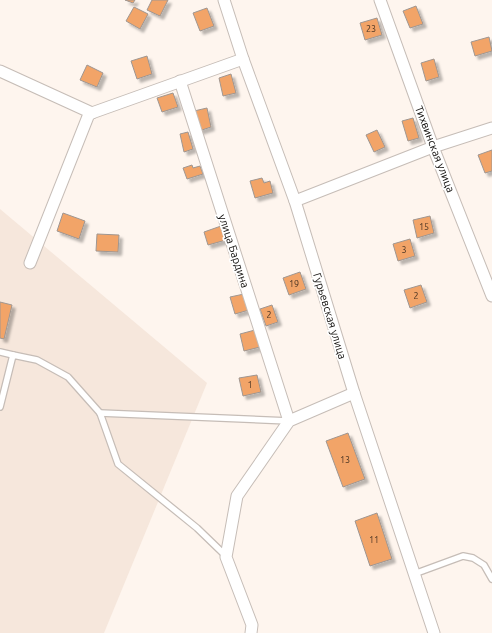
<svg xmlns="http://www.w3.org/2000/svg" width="492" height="633" viewBox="0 0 492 633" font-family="Ubuntu,sans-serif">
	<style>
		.built { fill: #f6e7dc }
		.building { fill: #f2a467; stroke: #9f9691; filter: url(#shadow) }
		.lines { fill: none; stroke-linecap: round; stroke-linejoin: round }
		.service-casing { stroke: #c6bdb7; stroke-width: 8 }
		.minor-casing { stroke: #c6bdb7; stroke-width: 13 }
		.service { stroke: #fff; stroke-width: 5.5 }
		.minor { stroke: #fff; stroke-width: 11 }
		.labels { text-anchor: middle; stroke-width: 3.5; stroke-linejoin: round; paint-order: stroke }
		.number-label { font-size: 9px; fill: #483322 }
		.street-label { font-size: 11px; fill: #0f0d0b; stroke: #fff }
	</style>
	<defs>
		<filter id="shadow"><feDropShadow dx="3.5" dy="3.5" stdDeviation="1" flood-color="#0004"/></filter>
	</defs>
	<rect width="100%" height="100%" fill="#fef5ee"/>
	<!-- built -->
	<path class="built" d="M0 209 207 383 104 633H0Z"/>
	<!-- building -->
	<g class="building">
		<path d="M125 0H135L133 3Z"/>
		<path d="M152 0H168L160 16 147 10Z"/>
		<path d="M416 6 423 24 410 28 403 11Z"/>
		<path d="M134 7 148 14 140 29 126 21Z"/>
		<path d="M207 8 214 26 200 31 193 13Z"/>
		<path d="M377 18 382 35 365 40 360 23Z"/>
		<path d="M489 37 492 51 475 56 471 42Z"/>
		<path d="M147 56 152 74 137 79 131 61Z"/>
		<path d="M434 59 439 77 426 81 421 63Z"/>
		<path d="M87 65 103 73 97 87 80 80Z"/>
		<path d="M231 74 236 93 223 96 219 78Z"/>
		<path d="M173 93 178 107 162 112 157 98Z"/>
		<path d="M207 108 211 127 199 131 194 111Z"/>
		<path d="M413 118 419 138 408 141 402 121Z"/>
		<path d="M377 130 385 147 374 152 366 135Z"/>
		<path d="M188 132 193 149 184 152 180 134Z"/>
		<path d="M492 150V171L485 173 478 155Z"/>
		<path d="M192 165 193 168 200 166 203 174 187 179 183 168Z"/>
		<path d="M262 178 264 183 270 181 273 193 255 198 250 181Z"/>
		<path d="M63 213 85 221 79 239 57 231Z"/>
		<path d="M430 216 434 233 417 238 413 220Z"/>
		<path d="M221 226 226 240 208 245 204 232Z"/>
		<path d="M97 234 119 235 118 252 96 251Z"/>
		<path d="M410 239 415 256 398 261 393 244Z"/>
		<path d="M300 272 306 289 289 295 283 278Z"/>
		<path d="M421 285 427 302 410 308 404 290Z"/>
		<path d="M244 294 249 310 235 314 230 297Z"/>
		<path d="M0 302 12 305 4 339 0 338Z"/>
		<path d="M272 305 278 322 266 326 260 309Z"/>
		<path d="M255 330 260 347 244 351 240 334Z"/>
		<path d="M257 375 261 392 243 396 239 378Z"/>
		<path d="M348 433 365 479 343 487 326 441Z"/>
		<path d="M377 513 392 559 370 566 355 521Z"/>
	</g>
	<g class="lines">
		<defs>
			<g id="service">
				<path d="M0 352 13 355"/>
				<path d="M0 407 13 355 37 360 68 377 100 413 118 464 197 528 226 556"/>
				<path d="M100 413 289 421"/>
				<path d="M414 574 463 556 473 558 484 565 492 579"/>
			</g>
			<g id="minor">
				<path d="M224 0 243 59 295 201 354 393 434 633"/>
				<path d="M380 0 433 147 492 296"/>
				<path d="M0 71 92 113"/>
				<path d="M180 81 289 421"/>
				<path d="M295 201 433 147 492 128"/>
				<path d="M30 263 89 114 243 59"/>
				<path d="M251 633 252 625 226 557 237 496 289 421 354 393"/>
			</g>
		</defs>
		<!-- service casing -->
		<use href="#service" class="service-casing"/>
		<!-- minor casing -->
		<use href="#minor" class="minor-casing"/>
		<!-- service -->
		<use href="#service" class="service"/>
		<!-- minor -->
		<use href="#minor" class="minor"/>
	</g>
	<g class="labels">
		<!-- number labels -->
		<g class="number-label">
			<text x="371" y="32">23</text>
			<text x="424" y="230">15</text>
			<text x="404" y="253">3</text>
			<text x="294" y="287">19</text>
			<text x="416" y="299">2</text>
			<text x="269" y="318">2</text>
			<text x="250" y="388">1</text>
			<text x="345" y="463">13</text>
			<text x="374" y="543">11</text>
		</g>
		<!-- street labels -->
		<g class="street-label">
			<text transform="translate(435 149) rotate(69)" y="4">Тихвинская улица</text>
			<text transform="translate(234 251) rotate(72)" y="4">улица Бардина</text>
			<text transform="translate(330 316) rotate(73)" y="4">Гурьевская улица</text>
		</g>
	</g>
</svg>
